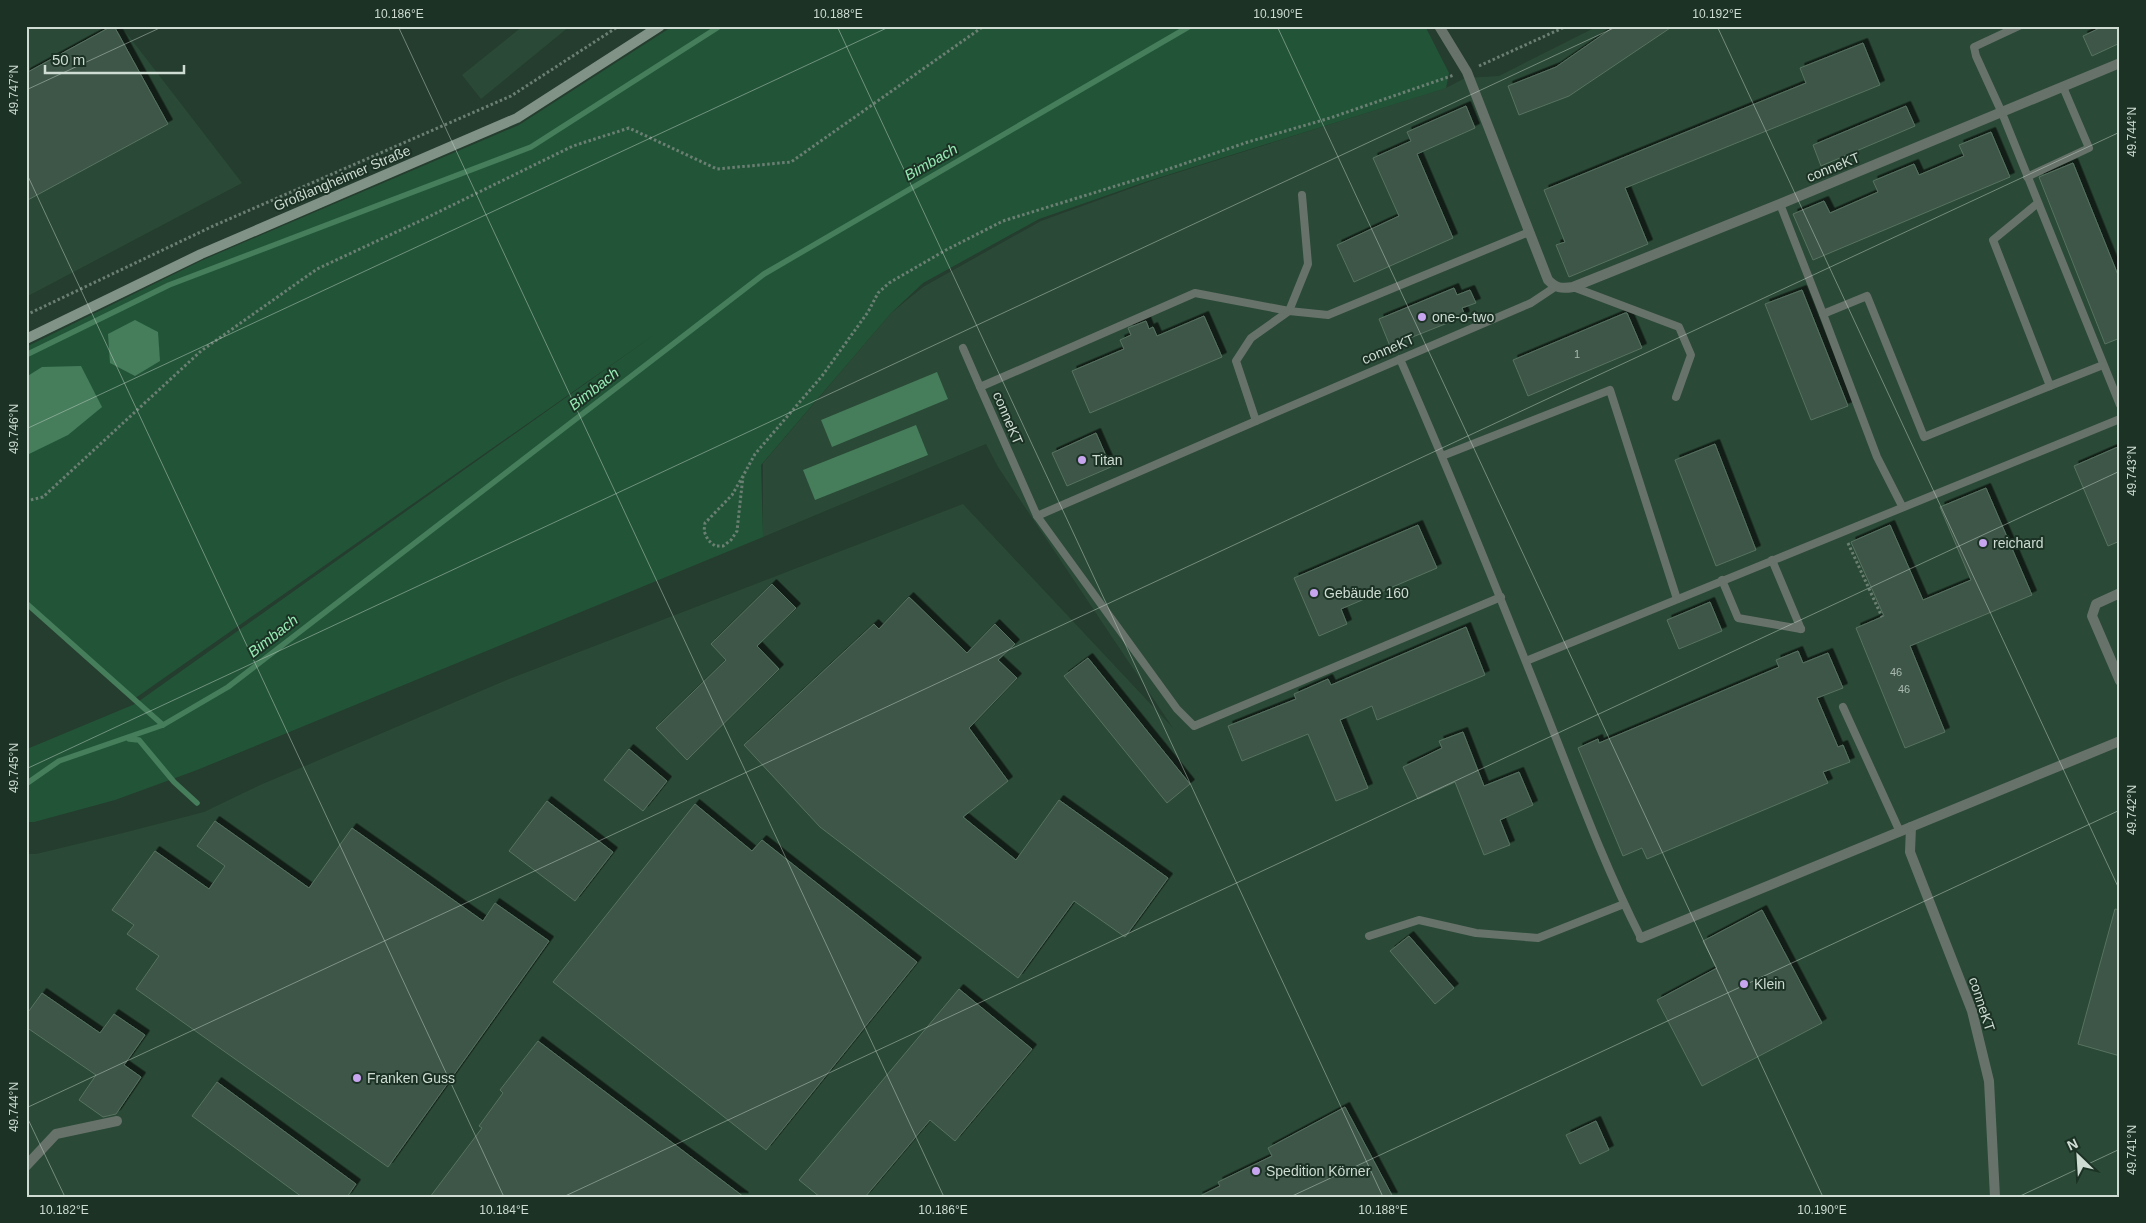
<svg xmlns="http://www.w3.org/2000/svg" width="2146" height="1223" viewBox="0 0 2146 1223" font-family="Arial,sans-serif">
	<style>
		.built { fill: #2a4936 }
		.green { fill: #225538 }
		.water { fill: #467d5b }
		.lines { fill: none; stroke-linecap: round; stroke-linejoin: round }
		.stream { stroke: #467d5b; stroke-width: 5.5 }
		.building { fill: #3d5646; stroke: #587261; filter: url(#shadow) }
		.path { stroke: #6b7f73; stroke-width: 3; stroke-dasharray: 2.5 2.5; stroke-linecap: butt }
		.service { stroke: #67726a; stroke-width: 8 }
		.minor { stroke: #67726a; stroke-width: 10 }
		.secondary { stroke: #819387; stroke-width: 10 }
		.ticks { fill: none; stroke: #cedcd3; stroke-width: 1; stroke-opacity: 0.45 }
		.poi-dot { fill: #c8a6ef; stroke: #1b3224; stroke-width: 2 }
		.labels { text-anchor: middle; stroke-width: 4; stroke-linejoin: round; paint-order: stroke }
		.number-label { font-size: 11px; fill: #aabab0 }
		.street-label { font-size: 14px; fill: #cedcd3; stroke: #1b3224 }
		.poi-label { font-size: 14px; fill: #cedcd3; stroke: #1b3224; text-anchor: start }
		.water-label { font-size: 15px; font-style: italic; fill: #97eab5; stroke: #1b3224 }
		.neatline { fill: none; stroke: #cedcd3; stroke-width: 2 }
		.ticks-label { font-size: 12px; text-anchor: middle; fill: #cedcd3 }
	</style>
	<defs>
		<filter id="shadow"><feDropShadow dx="4.5" dy="-4.5" stdDeviation="0" flood-color="#0009"/></filter>
	</defs>
	<rect width="100%" height="100%" fill="#253d2e"/>
	<!-- built -->
	<g class="built">
		<path d="M26 26H121L242 183 26 297Z"/>
		<path d="M523 26H570L481 99 462 75Z"/>
		<path d="M1598 26H2120V1197H26V854H36L123 833 204 812 258 786 509 679 963 504 1173 728 998 467 986 444 763 537V463L891 313 923 287 1041 221 1151 181 1448 87 1465 78 1499 76Z"/>
	</g>
	<!-- green -->
	<path class="green" d="M673 26H1425L1449 73 1446 88 1145 182 1039 219 923 283 891 313 761 465 763 537 197 770 115 800 34 822H26L27 749 135 704 661 330 134 699 26 604V347L203 260 519 125Z"/>
	<!-- water -->
	<g class="water">
		<path d="M135 320 158 332 160 361 135 376 110 363 108 334Z"/>
		<path d="M81 366 102 407 68 435 29 454 26 450V377L42 367Z"/>
		<path d="M937 372 948 399 832 447 821 420Z"/>
		<path d="M916 425 928 455 815 500 803 470Z"/>
	</g>
	<g class="lines">
		<!-- stream -->
		<g class="stream">
			<path d="M26 355 169 285 531 147 720 26"/>
			<path d="M26 603 163 725"/>
			<path d="M129 739 139 740 174 782 197 803"/>
			<path d="M26 784 59 761 163 725 228 687 764 274 1190 26"/>
		</g>
	</g>
	<!-- building -->
	<g class="building">
		<path d="M112 26H114L168 124 26 201V73Z"/>
		<path d="M1615 26H1673L1569 96 1519 115 1508 86 1556 67Z"/>
		<path d="M2104 26H2120V43L2092 56 2083 36Z"/>
		<path d="M1863 43 1880 85 1625 188 1648 244 1569 277 1556 245 1565 242 1544 190 1806 83 1800 68Z"/>
		<path d="M1466 106 1475 128 1417 154 1453 238 1354 282 1337 245 1399 216 1373 158 1411 141 1407 132Z"/>
		<path d="M1906 106 1915 126 1821 166 1813 145Z"/>
		<path d="M1991 132 2010 177 1813 260 1793 214 1824 201 1830 213 1878 192 1873 181 1914 164 1919 175 1964 156 1959 145Z"/>
		<path d="M2073 163 2120 280V338L2105 344 2039 177Z"/>
		<path d="M1454 288 1457 295 1470 290 1476 303 1462 308 1465 316 1390 346 1379 319Z"/>
		<path d="M1802 290 1848 406 1811 420 1765 304Z"/>
		<path d="M1625 313H1627L1642 348 1528 396 1513 360Z"/>
		<path d="M1204 316 1222 357 1090 413 1072 371 1124 349 1120 340 1131 335 1128 328 1146 321 1149 329 1153 327 1157 336Z"/>
		<path d="M1096 433 1111 467 1067 486 1052 453Z"/>
		<path d="M1715 444 1756 550 1716 566 1675 460Z"/>
		<path d="M2120 446V541L2108 546 2074 466Z"/>
		<path d="M1986 488 2032 595 1910 646 1945 732 1905 748 1856 628 1884 616 1851 542 1890 525 1923 600 1971 580 1940 507Z"/>
		<path d="M1418 525 1437 568 1341 609 1347 624 1319 636 1294 578Z"/>
		<path d="M772 584 796 608 757 646 779 669 687 760 656 728 726 660 711 644Z"/>
		<path d="M909 597 967 653 995 624 1015 644 998 660 1017 678 969 728 1008 781 963 817 1016 860 1059 800 1168 878 1125 937 1074 901 1018 978 820 827 744 745 874 624 879 629Z"/>
		<path d="M1710 602 1722 631 1679 649 1667 620Z"/>
		<path d="M1466 627 1485 675 1377 720 1372 706 1340 720 1368 788 1336 801 1308 734 1242 761 1228 726 1296 699 1294 694 1328 679 1331 685Z"/>
		<path d="M1798 651 1803 663 1828 653 1843 688 1817 698 1838 747 1843 745 1850 762 1823 772 1828 783 1647 859 1642 848 1623 856 1578 748 1598 739 1599 743 1779 667 1776 660Z"/>
		<path d="M1088 658 1190 784 1167 803 1064 676Z"/>
		<path d="M1463 732 1484 786 1519 772 1533 805 1500 820 1510 845 1484 855 1455 782 1418 799 1403 767 1442 748 1439 741Z"/>
		<path d="M629 749 667 781 643 811 604 780Z"/>
		<path d="M547 801 613 852 575 901 509 851Z"/>
		<path d="M695 804 752 851 762 840 917 962 766 1150 553 982Z"/>
		<path d="M215 821 309 888 352 828 483 921 495 903 549 941 388 1167 136 989 159 956 127 934 134 925 112 910 155 851 209 889 225 866 197 846Z"/>
		<path d="M2115 909 2120 910V1056L2078 1044Z"/>
		<path d="M1762 910 1822 1023 1702 1086 1657 1000 1717 968 1703 941Z"/>
		<path d="M1409 936 1454 988 1435 1004 1390 951Z"/>
		<path d="M959 989 1032 1049 955 1141 930 1120 865 1197H820L799 1180Z"/>
		<path d="M42 993 100 1033 114 1014 145 1035 124 1065 141 1077 116 1114 103 1117 79 1100 96 1075 26 1027V1015Z"/>
		<path d="M538 1041 744 1197H430L482 1128 479 1126 503 1093 500 1090Z"/>
		<path d="M217 1082 356 1184 347 1197H302L192 1116Z"/>
		<path d="M1345 1107 1393 1197H1198L1220 1186 1218 1182 1272 1156 1268 1148Z"/>
		<path d="M1596 1121 1609 1150 1580 1164 1566 1135Z"/>
	</g>
	<g class="lines">
		<!-- path -->
		<g class="path">
			<path d="M1479 66 1567 26"/>
			<path d="M26 315 211 227 511 96 619 26"/>
			<path d="M743 476 732 495 705 523 704 531 708 540 715 546H723L731 540 737 531 743 476 755 454 822 376 868 312 878 293 889 283 946 250 1003 221 1148 176 1248 142 1330 118 1454 75"/>
			<path d="M26 501 43 497 201 351 317 269 422 220 573 146 629 128 717 169 791 162 984 26"/>
			<path d="M1848 543 1882 617"/>
		</g>
		<!-- service -->
		<g class="service">
			<path d="M2019 26 1974 47 1976 56 2002 113 2120 405"/>
			<path d="M2027 177 2089 148 2063 87"/>
			<path d="M2038 203 1993 240 2050 386 2103 365"/>
			<path d="M1780 204 1823 314 1867 296 1924 437 2050 386"/>
			<path d="M1529 232 1328 315 1289 311 1251 338 1236 361 1256 421 1531 303 1555 287"/>
			<path d="M1573 287 1679 327 1691 355 1676 397"/>
			<path d="M1823 314 1877 457 1902 506"/>
			<path d="M963 348 980 387"/>
			<path d="M1400 359C1450 473 1497 589 1543 705 1574 783 1603 863 1641 938"/>
			<path d="M1256 421 1037 516 980 387 1195 293 1289 311 1308 264 1302 195"/>
			<path d="M1442 456 1610 390 1677 599"/>
			<path d="M1037 516 1177 709 1194 726 1501 597"/>
			<path d="M1772 560 1801 629"/>
			<path d="M1722 580 1738 618 1801 629"/>
			<path d="M1526 661 2120 419"/>
			<path d="M1843 707 1900 832"/>
			<path d="M1369 936 1419 920 1476 933 1538 938 1624 904"/>
		</g>
		<!-- minor -->
		<g class="minor">
			<path d="M1439 26 1467 72 1548 280C1556 288 1561 289 1573 287L1780 204 2120 63"/>
			<path d="M2120 593 2096 604 2092 616 2120 681"/>
			<path d="M1911 827 1910 852 1972 1011 1989 1081 1995 1197"/>
			<path d="M1641 938 2120 741"/>
			<path d="M26 1166 56 1134 117 1121"/>
		</g>
		<!-- secondary -->
		<path class="secondary" d="M26 339 201 254 517 118 660 26"/>
	</g>
	<!-- ticks -->
	<path class="ticks" d="M398 26 944 1197M837 26 1383 1197M1277 26 1823 1197M1717 26 2120 891M26 90 164 26M26 172 504 1197M26 429 891 26M26 769 1618 26M26 1108 2120 132M26 1115 65 1197M563 1197 2120 471M1290 1197 2120 810M2018 1197 2120 1149"/>
	<!-- markers -->
	<g class="poi-dot">
		<circle cx="1422" cy="317" r="5"/>
		<circle cx="1082" cy="460" r="5"/>
		<circle cx="1983" cy="543" r="5"/>
		<circle cx="1314" cy="593" r="5"/>
		<circle cx="1744" cy="984" r="5"/>
		<circle cx="357" cy="1078" r="5"/>
		<circle cx="1256" cy="1171" r="5"/>
	</g>
	<g class="labels">
		<!-- number labels -->
		<g class="number-label">
			<text x="1577" y="358">1</text>
			<text x="1896" y="676">46</text>
			<text x="1904" y="693">46</text>
		</g>
		<!-- street labels -->
		<g class="street-label">
			<text transform="translate(1833 167) rotate(-22)" y="5">conneKT</text>
			<text transform="translate(342 178) rotate(-23)" y="5">Großlangheimer Straße</text>
			<text transform="translate(1388 349) rotate(-23)" y="5">conneKT</text>
			<text transform="translate(1008 418) rotate(67)" y="5">conneKT</text>
			<text transform="translate(1982 1004) rotate(72)" y="5">conneKT</text>
		</g>
		<!-- poi labels -->
		<g class="poi-label">
			<text x="1432" y="322">one-o-two</text>
			<text x="1092" y="465">Titan</text>
			<text x="1993" y="548">reichard</text>
			<text x="1324" y="598">Gebäude 160</text>
			<text x="1754" y="989">Klein</text>
			<text x="367" y="1083">Franken Guss</text>
			<text x="1266" y="1176">Spedition Körner</text>
		</g>
		<!-- water labels -->
		<g class="water-label">
			<text transform="translate(931 162) rotate(-30)" y="5">Bimbach</text>
			<text transform="translate(594 389) rotate(-38)" y="5">Bimbach</text>
			<text transform="translate(273 636) rotate(-38)" y="5">Bimbach</text>
		</g>
	</g>
	<!-- border -->
	<rect width="2146" height="1223" fill="none" stroke="#1b3224" stroke-width="55"/>
	<!-- north arrow -->
	<g transform="translate(2078 1156) rotate(335)" stroke="#1b3224" stroke-width="4" paint-order="stroke">
	<path d="M0-4L9 19L0 12L-9 19Z" fill="#cedcd3"/>
	<text y="-8" font-size="14" font-weight="bold" text-anchor="middle" fill="#cedcd3">N</text>
	</g>
	<!-- scale -->
	<path d="M45 65v8h139v-8" fill="none" stroke="#cedcd3" stroke-width="2.5"/>
	<text x="52" y="65" font-size="15" fill="#cedcd3" stroke="#1b3224" stroke-width="4" paint-order="stroke">50 m</text>
	<rect x="28" y="28" width="2090" height="1168" class="neatline"/>
	<g class="ticks-label">
		<text x="399" y="18">10.186°E</text>
		<text x="838" y="18">10.188°E</text>
		<text x="1278" y="18">10.190°E</text>
		<text x="1717" y="18">10.192°E</text>
		<text transform="translate(14 90) rotate(-90)" y="4">49.747°N</text>
		<text transform="translate(2132 132) rotate(-90)" y="4">49.744°N</text>
		<text transform="translate(14 429) rotate(-90)" y="4">49.746°N</text>
		<text transform="translate(2132 471) rotate(-90)" y="4">49.743°N</text>
		<text transform="translate(14 768) rotate(-90)" y="4">49.745°N</text>
		<text transform="translate(2132 810) rotate(-90)" y="4">49.742°N</text>
		<text transform="translate(14 1107) rotate(-90)" y="4">49.744°N</text>
		<text transform="translate(2132 1150) rotate(-90)" y="4">49.741°N</text>
		<text x="64" y="1214">10.182°E</text>
		<text x="504" y="1214">10.184°E</text>
		<text x="943" y="1214">10.186°E</text>
		<text x="1383" y="1214">10.188°E</text>
		<text x="1822" y="1214">10.190°E</text>
	</g>
</svg>
